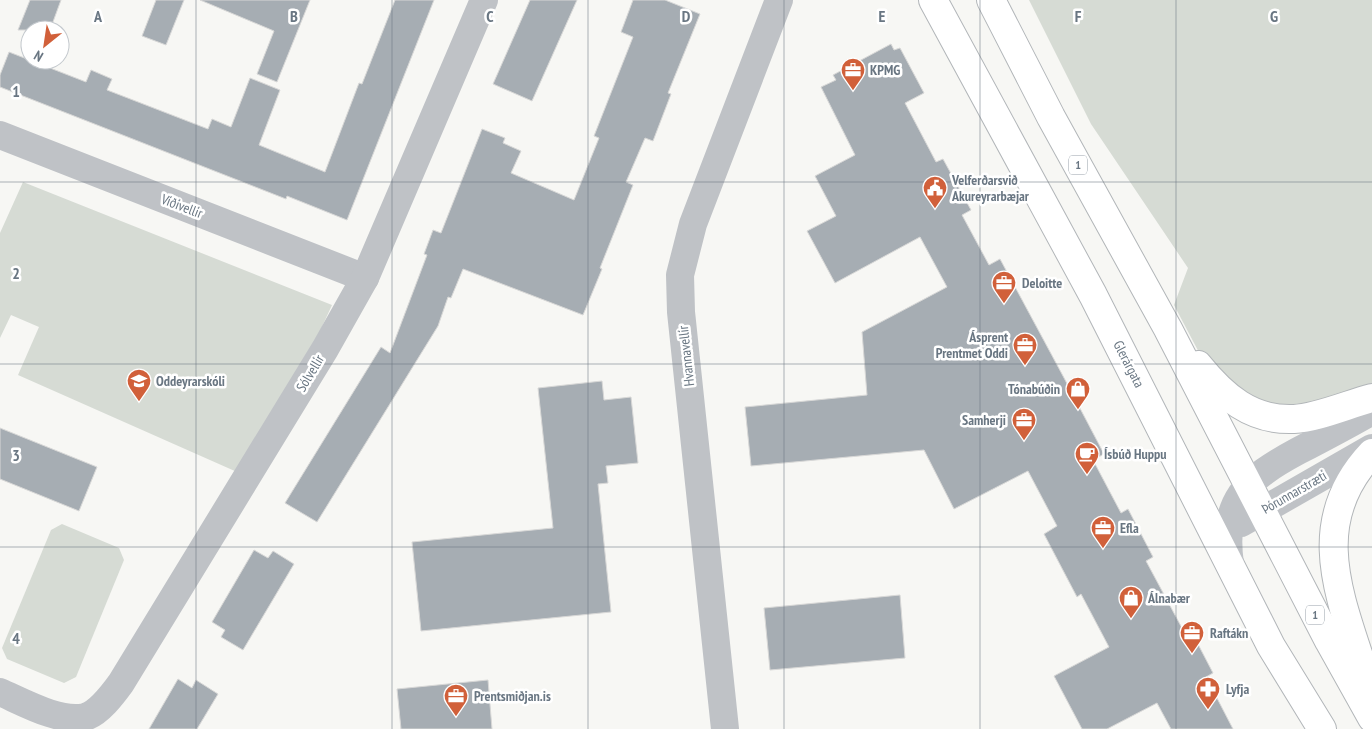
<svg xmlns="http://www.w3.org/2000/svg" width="1372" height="729" viewBox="0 0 1372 729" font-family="'PT Sans Narrow',sans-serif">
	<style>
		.green { fill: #d6dbd4 }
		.building { fill: #a6adb3; stroke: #d8d8d7 }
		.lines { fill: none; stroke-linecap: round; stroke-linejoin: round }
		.trunk-casing { stroke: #b2b6b9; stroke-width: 30 }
		.minor { stroke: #bfc2c6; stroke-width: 28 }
		.tertiary { stroke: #bfc2c6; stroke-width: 28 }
		.trunk { stroke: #fff; stroke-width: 28 }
		.grid { fill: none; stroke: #697682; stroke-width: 1; stroke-opacity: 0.55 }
		.labels { text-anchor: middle; stroke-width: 5; stroke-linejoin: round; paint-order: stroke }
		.shield { fill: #fff; stroke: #969fa8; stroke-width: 1 }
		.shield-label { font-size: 12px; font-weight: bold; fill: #697682 }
		.poi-label { font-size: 14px; font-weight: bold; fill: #697682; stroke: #fff; text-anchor: start }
		.street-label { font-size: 14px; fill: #697682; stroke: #fff }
		.grid-label { font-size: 16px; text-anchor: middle; font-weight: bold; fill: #697682; stroke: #fff; stroke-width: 5; stroke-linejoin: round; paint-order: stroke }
	</style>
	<rect width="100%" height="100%" fill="#f7f7f4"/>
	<!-- green -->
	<g class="green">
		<path d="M1029 0H1372V387L1316 407 1261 405 1203 360 1174 305 1188 268 1091 124Z"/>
		<path d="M23 182 332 305 320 331 237 472 18 375 39 327 11 315 0 338V233Z"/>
		<path d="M62 524 119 548 124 560 76 677 64 683 7 659 2 648 51 530Z"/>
	</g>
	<!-- building -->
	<g class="building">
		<path d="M30 0H61L50 30H18Z"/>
		<path d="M156 0H184L166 45 142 36Z"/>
		<path d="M200 0H310L277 82 257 74 274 31Z"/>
		<path d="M395 0H434L347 220 287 196 286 199 0 87V75L9 52 86 82 91 70 112 79 107 90 208 129 212 119 231 127 250 78 280 90 259 145 325 172 359 83 362 84Z"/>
		<path d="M530 0H577L532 101 493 84Z"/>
		<path d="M633 0H665L700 14 668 93 671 94 653 141 645 138 626 182 633 185 600 268 602 269 583 315 463 269 451 298 448 297 438 326 317 522 285 503 381 347 390 353 427 255 424 254 433 230 441 233 482 129 505 138 503 143 521 151 511 173 574 200 599 138 594 136 633 37 621 32Z"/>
		<path d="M891 44 894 50 900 48 924 93 905 103 936 162 943 159 971 210 962 215 989 265 1000 259 1063 376 1104 454 1093 460 1121 513 1128 509 1153 557 1146 561 1183 630 1189 627 1213 673 1206 677 1233 729H1171L1157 703 1107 729H1082L1054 676 1109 647 1081 594 1077 597 1044 534 1057 526 1028 471 954 509 924 450 751 466 745 407 867 395 862 332 947 287 920 237 835 283 807 231 836 216 815 176 855 155 821 87 836 80 833 75Z"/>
		<path d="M602 381 604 400 631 397 638 463 606 466 608 483 598 484 611 612 421 631 412 542 553 528 538 388Z"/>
		<path d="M0 428 97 467 79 511 0 479Z"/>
		<path d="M254 550 268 558 273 551 294 564 243 650 221 637 225 630 212 622Z"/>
		<path d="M900 595 905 658 770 670 764 608Z"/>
		<path d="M178 679 192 688 196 680 218 694 197 729H149Z"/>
		<path d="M488 680 492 729H401L397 689Z"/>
	</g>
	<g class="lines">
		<defs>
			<g id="trunk">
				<path d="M933 0 1093 295 1271 646 1322 729"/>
				<path d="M991 0 1051 117 1168 329 1329 641 1372 718"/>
				<path d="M1198 365C1223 396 1251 421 1294 419 1317 418 1349 404 1372 398"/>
				<path d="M1371 695C1347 610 1300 529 1372 453"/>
			</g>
		</defs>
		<!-- trunk casing -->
		<use href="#trunk" class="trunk-casing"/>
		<!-- minor -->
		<g class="minor">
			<path d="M0 135 365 278"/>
			<path d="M0 692C23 702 60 723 85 717 99 713 113 694 121 683L325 349 365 278 484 0"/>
			<path d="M725 729 681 312 680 275 693 224 779 0"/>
		</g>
		<!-- tertiary -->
		<g class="tertiary">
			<path d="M1241 523 1372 448"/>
			<path d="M1230 564C1221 501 1246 479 1298 451 1323 438 1348 425 1372 411"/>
		</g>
		<!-- trunk -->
		<use href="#trunk" class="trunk"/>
	</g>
	<!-- grid -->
	<path class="grid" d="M196 0V729M392 0V729M588 0V729M784 0V729M980 0V729M1176 0V729M0 182H1372M0 364H1372M0 547H1372"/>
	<!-- icons -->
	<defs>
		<symbol id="office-pin" viewBox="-11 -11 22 30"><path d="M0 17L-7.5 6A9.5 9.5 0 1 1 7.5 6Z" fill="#d1603a" stroke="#fff"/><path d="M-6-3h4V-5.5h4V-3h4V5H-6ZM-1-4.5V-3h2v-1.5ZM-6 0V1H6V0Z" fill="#fff"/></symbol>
		<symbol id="civic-pin" viewBox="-11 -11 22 30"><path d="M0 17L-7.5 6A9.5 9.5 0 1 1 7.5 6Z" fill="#d1603a" stroke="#fff"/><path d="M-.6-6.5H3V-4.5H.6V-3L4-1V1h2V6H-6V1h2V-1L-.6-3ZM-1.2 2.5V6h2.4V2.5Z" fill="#fff"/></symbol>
		<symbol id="school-pin" viewBox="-11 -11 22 30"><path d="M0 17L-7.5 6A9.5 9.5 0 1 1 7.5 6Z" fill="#d1603a" stroke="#fff"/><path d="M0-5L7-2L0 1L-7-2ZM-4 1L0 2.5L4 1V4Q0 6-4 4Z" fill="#fff"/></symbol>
		<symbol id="shop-pin" viewBox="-11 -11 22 30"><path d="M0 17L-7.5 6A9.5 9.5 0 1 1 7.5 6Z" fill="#d1603a" stroke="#fff"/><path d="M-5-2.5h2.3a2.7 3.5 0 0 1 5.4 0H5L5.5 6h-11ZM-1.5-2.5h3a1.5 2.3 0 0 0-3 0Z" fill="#fff"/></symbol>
		<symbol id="cafe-pin" viewBox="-11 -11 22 30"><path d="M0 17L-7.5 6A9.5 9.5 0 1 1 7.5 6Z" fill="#d1603a" stroke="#fff"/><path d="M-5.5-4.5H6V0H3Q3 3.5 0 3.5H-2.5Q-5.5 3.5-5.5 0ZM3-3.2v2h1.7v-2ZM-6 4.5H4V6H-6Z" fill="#fff"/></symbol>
		<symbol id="pharmacy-pin" viewBox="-11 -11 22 30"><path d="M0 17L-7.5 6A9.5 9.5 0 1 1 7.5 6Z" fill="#d1603a" stroke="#fff"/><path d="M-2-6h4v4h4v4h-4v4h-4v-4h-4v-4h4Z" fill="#fff"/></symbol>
	</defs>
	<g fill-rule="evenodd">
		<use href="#office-pin" x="839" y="56" width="28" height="38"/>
		<use href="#civic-pin" x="921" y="174" width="28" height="38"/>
		<use href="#office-pin" x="990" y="269" width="28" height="38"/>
		<use href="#office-pin" x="1011" y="331" width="28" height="38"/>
		<use href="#school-pin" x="125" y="367" width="28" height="38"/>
		<use href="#shop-pin" x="1064" y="375" width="28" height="38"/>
		<use href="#office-pin" x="1010" y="406" width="28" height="38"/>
		<use href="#cafe-pin" x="1073" y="440" width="28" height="38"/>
		<use href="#office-pin" x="1089" y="514" width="28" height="38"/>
		<use href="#shop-pin" x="1117" y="584" width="28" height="38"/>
		<use href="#office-pin" x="1178" y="619" width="28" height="38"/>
		<use href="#pharmacy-pin" x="1194" y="675" width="28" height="38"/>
		<use href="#office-pin" x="442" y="682" width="28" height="38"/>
	</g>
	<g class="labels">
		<!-- shield labels -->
		<g class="shield">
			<rect x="1069" y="155.5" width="18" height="19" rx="4"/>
			<rect x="1306" y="605.5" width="18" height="19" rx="4"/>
		</g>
		<g class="shield-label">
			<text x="1078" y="169">1</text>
			<text x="1315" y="619">1</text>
		</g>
		<!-- poi labels -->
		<g class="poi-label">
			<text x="870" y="75">KPMG</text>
			<text x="952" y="185">Velferðarsvið<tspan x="952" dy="16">Akureyrarbæjar</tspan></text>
			<text x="1022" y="288">Deloitte</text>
			<text x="1008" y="342" text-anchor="end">Ásprent<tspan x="1008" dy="16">Prentmet Oddi</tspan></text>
			<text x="156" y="386">Oddeyrarskóli</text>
			<text x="1060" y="394" text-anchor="end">Tónabúðin</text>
			<text x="1006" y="425" text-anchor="end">Samherji</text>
			<text x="1104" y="459">Ísbúð Huppu</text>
			<text x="1120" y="533">Efla</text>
			<text x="1148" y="603">Álnabær</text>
			<text x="1210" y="638">Raftákn</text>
			<text x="1226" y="694">Lyfja</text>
			<text x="474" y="701">Prentsmiðjan.is</text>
		</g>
		<!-- street labels -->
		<g class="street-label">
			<text transform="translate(182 206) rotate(21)" y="5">Víðivellir</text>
			<text transform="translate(686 356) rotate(-96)" y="5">Hvannavellir</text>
			<text transform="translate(1129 364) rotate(63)" y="5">Glerárgata</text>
			<text transform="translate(310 373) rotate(-59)" y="5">Sólvellir</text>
			<text transform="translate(1294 492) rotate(-30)" y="5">Þórunnarstræti</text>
		</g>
	</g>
	<g class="grid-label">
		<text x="98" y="22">A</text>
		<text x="294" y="22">B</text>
		<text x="490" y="22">C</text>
		<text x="686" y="22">D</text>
		<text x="882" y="22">E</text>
		<text x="1078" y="22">F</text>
		<text x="1274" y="22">G</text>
		<text x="16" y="97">1</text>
		<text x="16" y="279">2</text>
		<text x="16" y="461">3</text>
		<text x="16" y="644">4</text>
	</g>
	<!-- north arrow -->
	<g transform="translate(45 45) rotate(210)"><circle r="24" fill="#ffffff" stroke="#c3c8cd"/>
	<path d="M0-4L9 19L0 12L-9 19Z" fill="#d1603a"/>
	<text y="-8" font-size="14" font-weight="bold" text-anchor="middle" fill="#697682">N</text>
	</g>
</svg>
